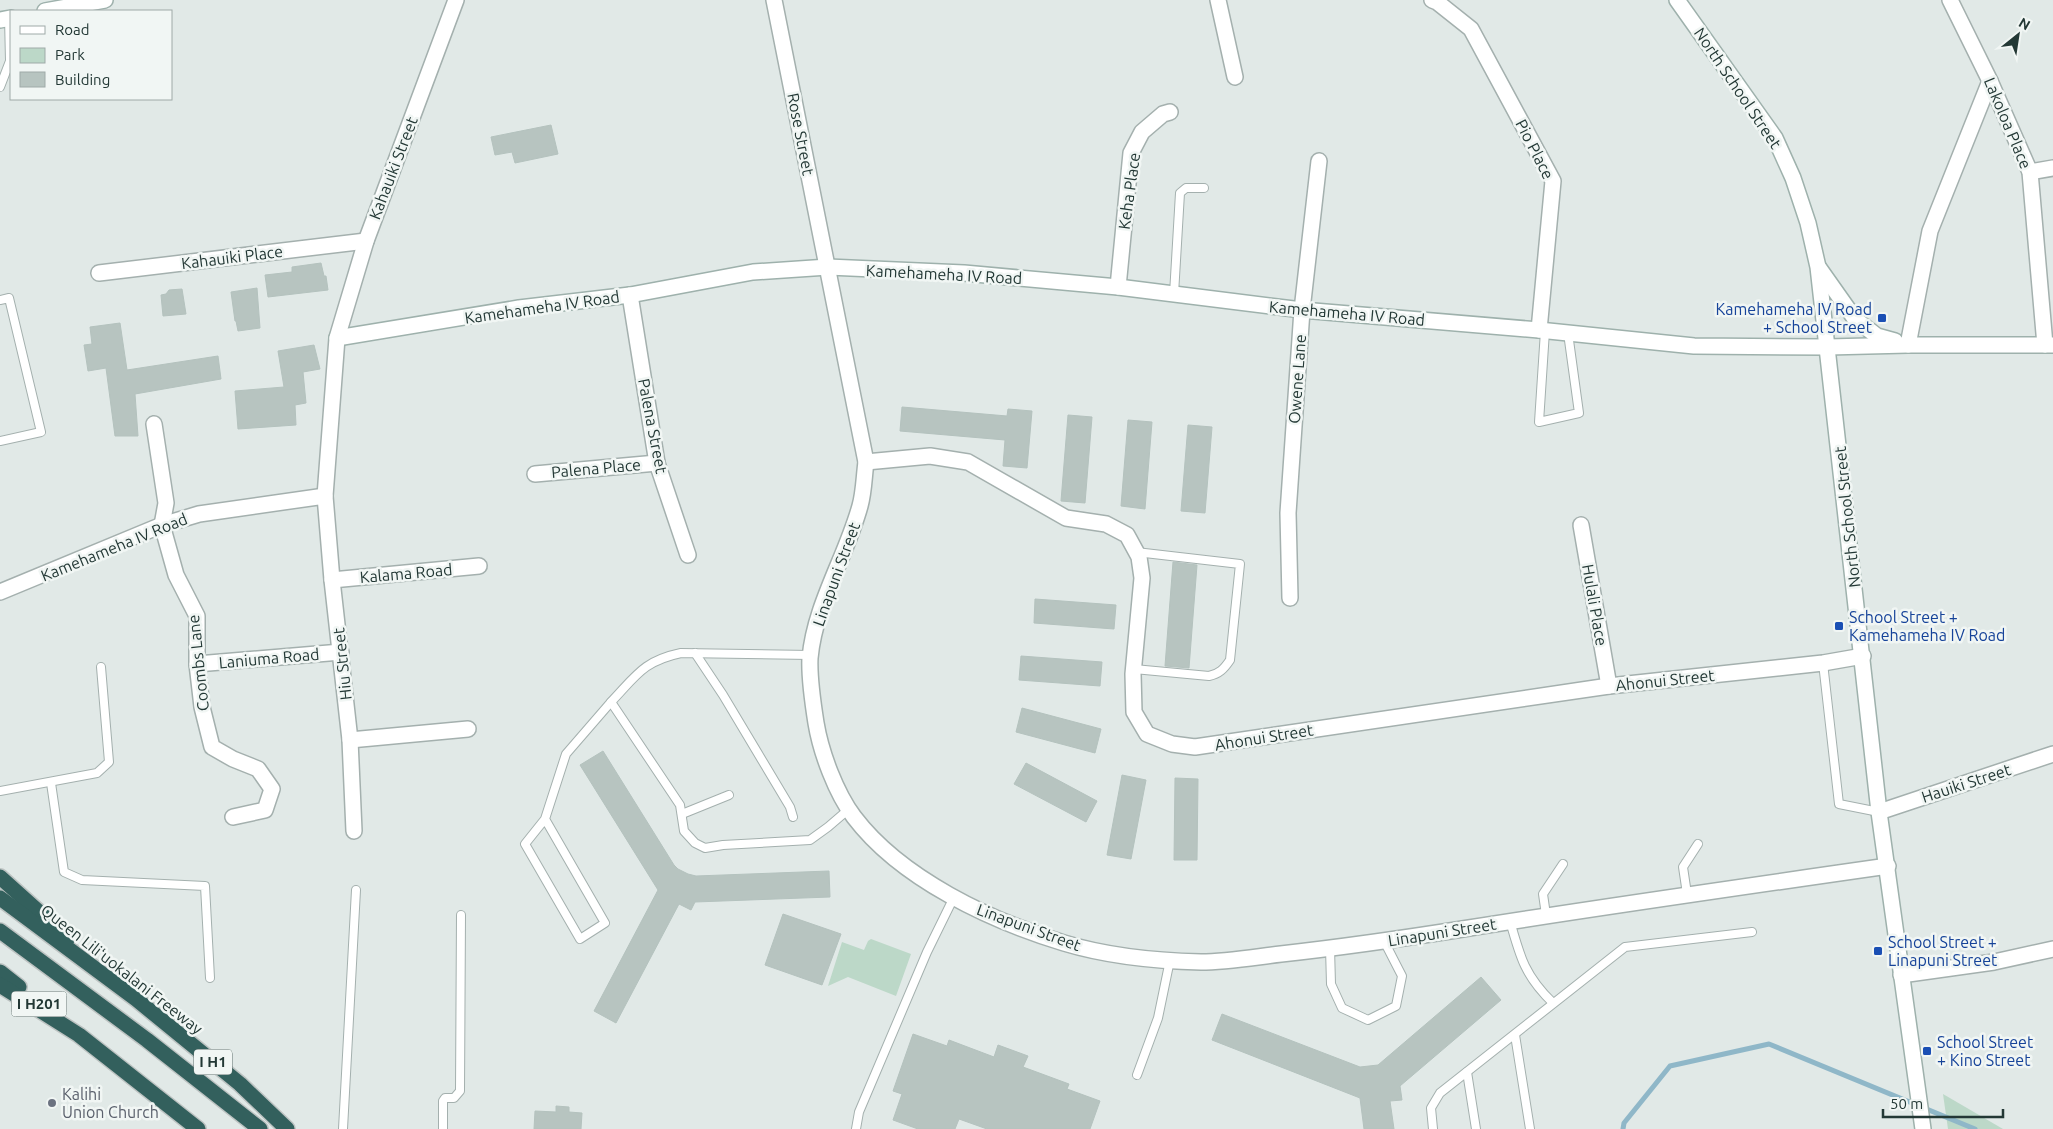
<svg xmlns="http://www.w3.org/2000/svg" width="2053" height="1129" viewBox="0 0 2053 1129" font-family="Ubuntu,sans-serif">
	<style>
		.green { fill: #bcd8c8 }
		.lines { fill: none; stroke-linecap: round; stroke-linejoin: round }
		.stream { stroke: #8fb7c8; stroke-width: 5 }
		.building { fill: #b7c4c0; stroke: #b4c2be }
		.lane-casing { stroke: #a4b0ae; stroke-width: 10 }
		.street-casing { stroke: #a4b0ae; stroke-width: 18 }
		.secondary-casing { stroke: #9eb1ac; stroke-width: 18 }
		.highway-casing { stroke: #bdc3c2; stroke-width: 18 }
		.lane { stroke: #fff; stroke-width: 8 }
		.street { stroke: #fff; stroke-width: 15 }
		.secondary { stroke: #fff; stroke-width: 15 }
		.highway { stroke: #33605d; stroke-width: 15 }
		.transit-dot { fill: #1a4fb4; stroke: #f1f6f4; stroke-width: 2 }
		.worship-dot { fill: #6b7280; stroke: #f1f6f4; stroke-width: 2 }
		.labels { text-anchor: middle; stroke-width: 5; stroke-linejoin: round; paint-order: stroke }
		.shield { fill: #f1f6f4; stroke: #61716e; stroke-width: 1 }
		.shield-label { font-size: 15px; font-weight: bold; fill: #233835 }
		.street-label { font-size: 16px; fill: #233835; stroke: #f1f6f4 }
		.transit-label { font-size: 16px; fill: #164399; stroke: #f1f6f4; text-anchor: start }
		.worship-label { font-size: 16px; fill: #5b616d; stroke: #f1f6f4; text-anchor: start }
	</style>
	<rect width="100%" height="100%" fill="#e1e9e7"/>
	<!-- green -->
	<g class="green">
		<path d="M871 939 911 954 896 996 848 977 828 986 842 942 864 950 868 941Z"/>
		<path d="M1943 1094 2003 1129H1948Z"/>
	</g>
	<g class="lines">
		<!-- stream -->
		<path class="stream" d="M1623 1129 1624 1123 1670 1066 1769 1044 1975 1129"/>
	</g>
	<!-- building -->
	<g class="building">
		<path d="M551 125 558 154 515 163 512 152 495 155 491 137Z"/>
		<path d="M321 263 324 276H326L328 290 268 297 265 275 292 272V267Z"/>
		<path d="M257 288 260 328 238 331 236 321H235L231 292Z"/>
		<path d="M182 289 186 314 163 316 161 295 166 294 169 290Z"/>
		<path d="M120 323 127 370 218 356 221 379 135 394 138 436H115L106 368 88 371 84 345 92 344 90 327Z"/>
		<path d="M314 345 320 369 303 372 306 403 295 405 296 425 238 429 235 391 284 387 278 351Z"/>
		<path d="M902 407 1007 416 1008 409 1032 411 1027 468 1003 466 1005 440 900 431Z"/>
		<path d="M1068 415 1092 417 1085 503 1061 501Z"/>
		<path d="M1128 420 1152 422 1145 509 1121 506Z"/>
		<path d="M1188 425 1212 427 1205 513 1181 511Z"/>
		<path d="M1173 562 1197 565 1189 668 1165 666Z"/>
		<path d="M1035 599 1116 605 1114 629 1034 623Z"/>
		<path d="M1021 656 1102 662 1100 686 1019 680Z"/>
		<path d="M1022 708 1101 729 1095 753 1016 732Z"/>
		<path d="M603 751 674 865 678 869 688 874 696 876 829 871 830 897 695 902 691 910 679 904 616 1023 594 1011 658 890 580 765Z"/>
		<path d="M1026 763 1097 801 1086 822 1014 784Z"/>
		<path d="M1122 775 1146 780 1131 859 1107 855Z"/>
		<path d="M1175 778 1198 779 1197 860H1174Z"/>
		<path d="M783 914 841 934 822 985 765 965Z"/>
		<path d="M1481 977 1501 1000 1400 1086 1402 1100 1390 1101 1394 1129H1364L1360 1098 1212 1040 1222 1014 1360 1067 1378 1065Z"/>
		<path d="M913 1034 947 1046 949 1040 994 1057 998 1045 1028 1056 1023 1067 1069 1084 1067 1089 1100 1101 1090 1129H987L959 1119 955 1129H918L893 1120 902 1094 893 1091Z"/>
		<path d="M556 1106 569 1107V1112L582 1113 581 1129H534L535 1111 556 1112Z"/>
	</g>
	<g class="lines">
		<defs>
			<g id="lane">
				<path d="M0 87 10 61 9 18"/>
				<path d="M1174 294 1180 193 1186 188H1204"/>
				<path d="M0 300 9 298 41 432 0 441"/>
				<path d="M1545 331 1539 422 1579 413 1568 333"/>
				<path d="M695 653 723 695 790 807 793 817"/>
				<path d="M811 655 681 653C643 661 636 676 611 702L680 805 684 831 695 843 705 848 723 845 810 840 828 827 849 809"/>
				<path d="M1823 663 1839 804 1879 812"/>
				<path d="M1134 669 1209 676C1219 674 1224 669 1230 660L1240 564 1136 552"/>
				<path d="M51 783 64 872 82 880 205 886 210 978"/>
				<path d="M0 791 97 773 109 762 101 667"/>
				<path d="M682 814 729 795"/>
				<path d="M545 819 605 923 580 939 525 844 545 819 566 754 611 702"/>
				<path d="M1687 894 1683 867 1698 844"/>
				<path d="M1546 915 1543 894 1563 864"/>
				<path d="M1510 921C1520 957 1525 976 1553 1003"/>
				<path d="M1330 948 1331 984 1342 1008 1368 1020 1396 1006 1402 976 1384 941"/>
				<path d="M1515 1035 1530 1129"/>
				<path d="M1467 1072 1476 1129"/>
				<path d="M1137 1075 1158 1018 1170 960"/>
				<path d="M343 1129 356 890"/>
				<path d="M443 1129V1101L445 1098H454L460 1091 461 915"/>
				<path d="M856 1129 859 1112 927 952 954 897"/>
				<path d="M1433 1129 1431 1108 1440 1093 1625 947 1752 932"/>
			</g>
			<g id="street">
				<path d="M774 0 866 462C864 476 864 492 860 506 846 557 815 604 810 658 809 677 813 704 816 723 821 753 836 793 854 817 901 879 991 921 1064 943 1107 956 1156 961 1201 962 1227 962 1255 957 1281 954 1344 947 1406 938 1469 928 1608 906 1748 886 1888 866"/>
				<path d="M1218 0 1235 77"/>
				<path d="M1432 0 1437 2 1471 29 1553 181 1539 330"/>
				<path d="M1950 0 1990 81 2030 172 2045 345"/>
				<path d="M2030 172 2053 168"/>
				<path d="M99 273 366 241"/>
				<path d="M1118 287 1131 153 1142 132 1163 114 1170 112"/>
				<path d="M630 295 657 463 688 555"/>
				<path d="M1908 345 1930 231 1990 81"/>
				<path d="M154 424 166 503 162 525 176 575 197 616V664L202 707 212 747 233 759 258 769 272 789 265 810 233 817"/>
				<path d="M866 462 930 456 968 462 1066 518 1106 524 1127 535 1139 557 1142 578 1133 674 1134 712 1147 734 1172 744 1195 747 1609 686 1823 663 1863 656"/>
				<path d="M535 474 657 463"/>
				<path d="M1581 525 1609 686"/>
				<path d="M332 580 479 566"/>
				<path d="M0 592 162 525 199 514 325 496"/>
				<path d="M1290 598 1288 513 1302 310 1319 161"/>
				<path d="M197 664 341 652"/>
				<path d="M350 740 468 729"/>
				<path d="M1879 812 2053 754"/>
				<path d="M354 831 350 740 332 580 325 496 337 338 366 241 456 0"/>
				<path d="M1901 975 1994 962 2053 949"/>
			</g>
			<g id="secondary">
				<path d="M1677 0 1775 138 1793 178 1808 223 1818 267 1879 812 1923 1129"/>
				<path d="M45 11 105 0"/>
				<path d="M0 20 11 18"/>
				<path d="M1819 268 1855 319 1877 336 1895 341"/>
				<path d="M337 338 519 308 630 295 753 272 828 267 964 273 1118 287 1302 310 1539 330 1694 346 1828 347 1908 345H2053"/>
			</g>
			<g id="highway">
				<path d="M0 877 68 938"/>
				<path d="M0 898 136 999 240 1084 287 1129"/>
				<path d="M0 931 147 1040 260 1129"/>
				<path d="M0 972 19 987"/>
				<path d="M0 985 79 1035 198 1129"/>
			</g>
		</defs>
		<!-- lane casing -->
		<use href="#lane" class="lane-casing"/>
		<!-- street casing -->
		<use href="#street" class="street-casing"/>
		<!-- secondary casing -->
		<use href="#secondary" class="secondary-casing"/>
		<!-- highway casing -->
		<use href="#highway" class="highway-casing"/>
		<!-- lane -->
		<use href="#lane" class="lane"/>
		<!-- street -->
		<use href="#street" class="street"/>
		<!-- secondary -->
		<use href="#secondary" class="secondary"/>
		<!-- highway -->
		<use href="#highway" class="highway"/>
	</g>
	<!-- markers -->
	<g class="transit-dot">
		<rect x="1877" y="313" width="10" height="10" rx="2.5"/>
		<rect x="1834" y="621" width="10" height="10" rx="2.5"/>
		<rect x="1873" y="946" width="10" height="10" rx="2.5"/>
		<rect x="1922" y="1046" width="10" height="10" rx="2.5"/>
	</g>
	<circle class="worship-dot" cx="52" cy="1103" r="5"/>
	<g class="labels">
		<!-- shield labels -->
		<g class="shield">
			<rect x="11.5" y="991.5" width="55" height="25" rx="4"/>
			<rect x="194" y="1049.5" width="38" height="25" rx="4"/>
		</g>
		<g class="shield-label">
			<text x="39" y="1009">I H201</text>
			<text x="213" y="1067">I H1</text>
		</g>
		<!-- street labels -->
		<g class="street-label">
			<text transform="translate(1738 88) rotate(56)" y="6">North School Street</text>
			<text transform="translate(2008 123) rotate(67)" y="6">Lakoloa Place</text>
			<text transform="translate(801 134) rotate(79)" y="6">Rose Street</text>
			<text transform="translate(1535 149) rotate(63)" y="6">Pio Place</text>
			<text transform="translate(393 168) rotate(-69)" y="6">Kahauiki Street</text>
			<text transform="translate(1129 191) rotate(-82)" y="6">Keha Place</text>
			<text transform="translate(232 257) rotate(-7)" y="6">Kahauiki Place</text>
			<text transform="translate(944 274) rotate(3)" y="6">Kamehameha IV Road</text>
			<text transform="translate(542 307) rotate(-8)" y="6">Kamehameha IV Road</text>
			<text transform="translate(1347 313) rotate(5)" y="6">Kamehameha IV Road</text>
			<text transform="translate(1297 379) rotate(-86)" y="6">Owene Lane</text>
			<text transform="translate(653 426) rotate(79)" y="6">Palena Street</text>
			<text transform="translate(596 468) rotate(-5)" y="6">Palena Place</text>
			<text transform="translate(1847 517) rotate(-96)" y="6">North School Street</text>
			<text transform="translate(114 547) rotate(-22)" y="6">Kamehameha IV Road</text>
			<text transform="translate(406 573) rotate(-5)" y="6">Kalama Road</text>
			<text transform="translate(836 574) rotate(-70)" y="6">Linapuni Street</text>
			<text transform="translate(1595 605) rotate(80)" y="6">Hulali Place</text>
			<text transform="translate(269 658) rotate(-5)" y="6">Laniuma Road</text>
			<text transform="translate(198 663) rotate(-96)" y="6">Coombs Lane</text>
			<text transform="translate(342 664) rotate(-96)" y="6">Hiu Street</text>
			<text transform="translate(1665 680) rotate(-6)" y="6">Ahonui Street</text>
			<text transform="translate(1264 737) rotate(-9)" y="6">Ahonui Street</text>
			<text transform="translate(1966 783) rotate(-18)" y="6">Hauiki Street</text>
			<text transform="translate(1029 927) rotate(20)" y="6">Linapuni Street</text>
			<text transform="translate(1442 932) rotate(-9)" y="6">Linapuni Street</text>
			<text transform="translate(122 969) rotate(38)" y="6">Queen Liliʻuokalani Freeway</text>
		</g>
		<!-- transit labels -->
		<g class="transit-label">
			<text x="1872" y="315" text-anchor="end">Kamehameha IV Road<tspan x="1872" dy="18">+ School Street</tspan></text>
			<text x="1849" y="623">School Street +<tspan x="1849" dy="18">Kamehameha IV Road</tspan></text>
			<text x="1888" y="948">School Street +<tspan x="1888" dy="18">Linapuni Street</tspan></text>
			<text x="1937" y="1048">School Street<tspan x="1937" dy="18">+ Kino Street</tspan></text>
		</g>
		<!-- worship labels -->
		<g class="worship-label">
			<text x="62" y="1100">Kalihi<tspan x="62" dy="18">Union Church</tspan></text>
		</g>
	</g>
	<!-- legend -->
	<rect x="10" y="10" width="162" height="90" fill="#f1f6f4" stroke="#9faaa8"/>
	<rect x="20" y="26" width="25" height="8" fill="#ffffff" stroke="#9faaa8"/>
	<text x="55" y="35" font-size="15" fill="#233835">Road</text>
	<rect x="20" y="48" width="25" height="15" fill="#bcd8c8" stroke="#9faaa8"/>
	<text x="55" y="60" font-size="15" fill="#233835">Park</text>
	<rect x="20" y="72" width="25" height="15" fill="#b7c4c0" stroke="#9faaa8"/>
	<text x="55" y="85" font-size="15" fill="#233835">Building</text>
	<!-- north arrow -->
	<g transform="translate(2018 35) rotate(30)" stroke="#f1f6f4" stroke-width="4" paint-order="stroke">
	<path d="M0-4L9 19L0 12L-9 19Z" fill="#233835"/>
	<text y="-8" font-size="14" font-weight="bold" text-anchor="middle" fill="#233835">N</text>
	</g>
	<!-- scale -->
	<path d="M1883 1109v8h120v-8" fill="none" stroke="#233835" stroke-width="2.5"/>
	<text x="1890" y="1109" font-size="15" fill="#233835" stroke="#f1f6f4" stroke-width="4" paint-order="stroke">50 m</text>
</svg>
